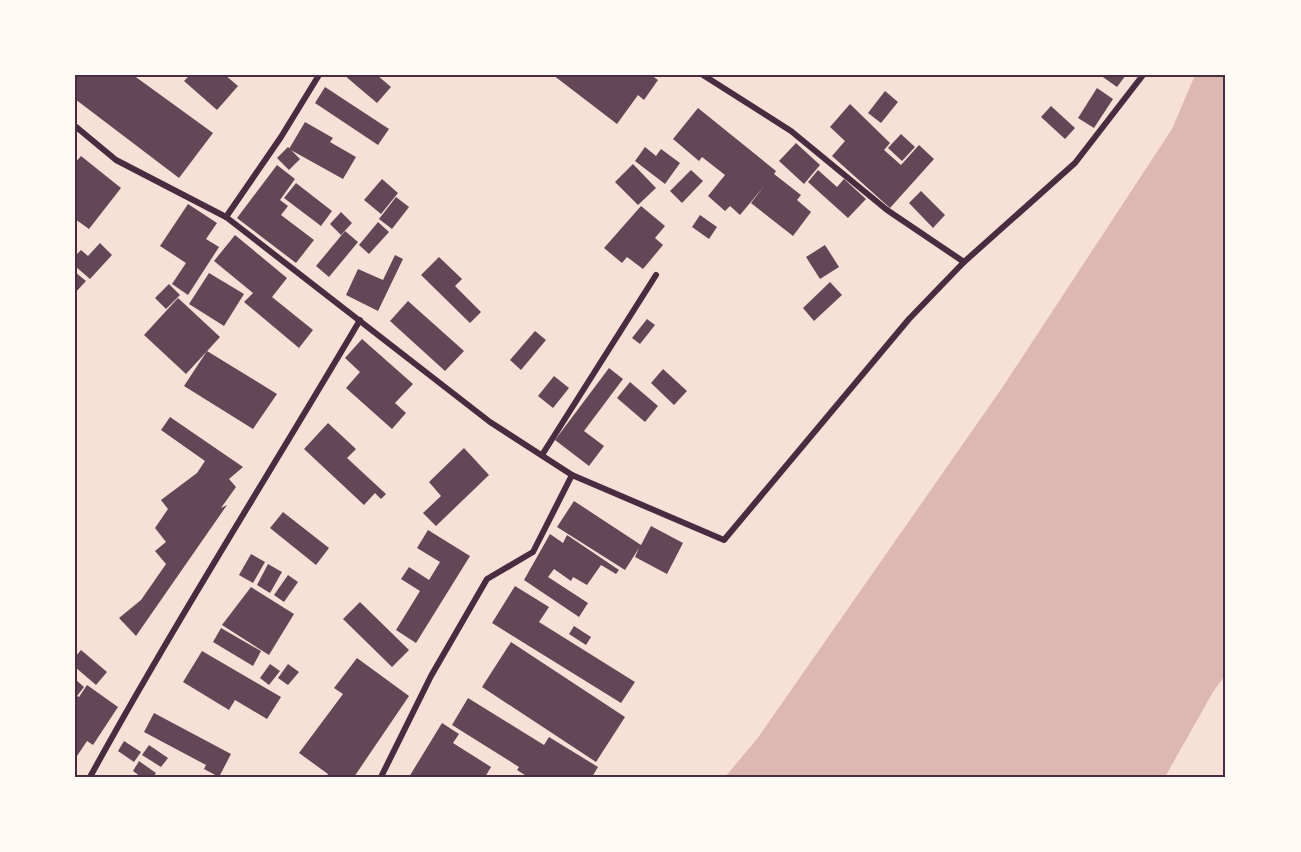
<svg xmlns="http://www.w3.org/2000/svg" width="1301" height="852" viewBox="0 0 1301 852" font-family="'Public Sans',sans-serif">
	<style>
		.water { fill: #dcb8b0 }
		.building { fill: #644757 }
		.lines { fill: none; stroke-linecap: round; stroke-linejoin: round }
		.minor { stroke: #4a2c40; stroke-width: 6 }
		.neatline { fill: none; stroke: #4a2c40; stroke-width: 2 }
	</style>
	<rect width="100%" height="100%" fill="#f7e1d7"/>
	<!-- water -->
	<path class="water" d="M1195 75H1226V674L1213 692 1165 777H725L757 739 1002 388 1172 129Z"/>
	<!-- building -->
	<g class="building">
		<path d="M77 75H133L213 133 179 178 75 99Z"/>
		<path d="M190 75H225L238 86 217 110 184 81Z"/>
		<path d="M344 75H377L391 87 377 103Z"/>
		<path d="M553 75H651L658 80 644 100 638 95 617 124Z"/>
		<path d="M1100 75H1126L1117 87Z"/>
		<path d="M325 87 389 129 378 145 315 103Z"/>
		<path d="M1097 88 1113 99 1094 128 1078 118Z"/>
		<path d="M885 91 898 102 881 123 868 113Z"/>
		<path d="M850 104 890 143 884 150 901 165 919 145 934 159 890 208 832 156 845 141 830 127Z"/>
		<path d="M1051 106 1075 128 1065 139 1041 117Z"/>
		<path d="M698 108 776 171 774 174 801 195 797 200 811 212 793 236 751 203 765 185 740 215 730 206 725 211 708 196 725 175 702 157 699 161 673 139Z"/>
		<path d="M305 122 333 138 330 142 356 157 343 179 289 149Z"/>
		<path d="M901 134 915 147 902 161 888 148Z"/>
		<path d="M796 143 820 165 804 184 779 161Z"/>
		<path d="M288 147 300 159 289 170 277 158Z"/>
		<path d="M645 147 656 156 661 149 680 163 665 184 635 161Z"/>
		<path d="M81 156 121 188 89 229 75 219V163Z"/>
		<path d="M633 164 656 188 638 205 615 182Z"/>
		<path d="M277 165 295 179 280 200 288 206 281 215 314 240 296 263 237 218Z"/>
		<path d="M691 170 703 181 682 203 670 191Z"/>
		<path d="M818 170 837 187 844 179 866 199 848 218 808 182Z"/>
		<path d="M382 179 398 193 381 214 364 200Z"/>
		<path d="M296 183 332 211 321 226 284 198Z"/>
		<path d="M921 191 945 215 933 228 909 203Z"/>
		<path d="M396 197 409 207 392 229 379 219Z"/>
		<path d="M188 204 217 223 206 239 219 247 188 295 172 284 186 263 160 246Z"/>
		<path d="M641 206 665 226 655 238 663 245 643 269 627 257 622 263 604 248Z"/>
		<path d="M341 212 352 223 341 235 330 224Z"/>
		<path d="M700 215 717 227 709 239 692 227Z"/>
		<path d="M378 222 389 232 369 254 359 245Z"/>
		<path d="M345 231 358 242 329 277 316 266Z"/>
		<path d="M235 235 287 278 272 297 313 330 299 348 244 302 253 293 214 261Z"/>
		<path d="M100 243 112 255 90 279 75 266V256L81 250 88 256Z"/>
		<path d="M825 245 839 267 820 279 806 257Z"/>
		<path d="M395 255 403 259 378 311 346 295 358 269 383 280Z"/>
		<path d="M439 257 462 279 455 286 481 312 470 323 421 275Z"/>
		<path d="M75 272 86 281 75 293Z"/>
		<path d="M209 273 244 294 224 326 189 304Z"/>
		<path d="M830 282 842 295 814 321 803 308Z"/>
		<path d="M169 284 180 295 166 309 155 298Z"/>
		<path d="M178 298 220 337 186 374 144 335Z"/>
		<path d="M408 301 464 351 445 371 390 321Z"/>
		<path d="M647 319 655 325 640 344 632 338Z"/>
		<path d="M535 331 546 340 521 370 510 360Z"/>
		<path d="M362 339 413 384 395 403 406 413 392 429 346 388 360 372 345 358Z"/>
		<path d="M207 351 277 394 253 429 184 386Z"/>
		<path d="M609 368 623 379 584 431 604 446 589 466 555 440Z"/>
		<path d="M663 369 687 391 674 405 651 383Z"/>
		<path d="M554 376 569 388 553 408 538 396Z"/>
		<path d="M630 382 658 406 645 422 617 398Z"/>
		<path d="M170 417 243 467 229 479 236 487 221 508 227 505 136 636 119 618 141 600 166 564 155 551 166 542 155 528 168 509 161 500 197 473 205 461 161 430Z"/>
		<path d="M328 423 356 449 347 458 386 494 381 499 375 493 364 505 304 449Z"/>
		<path d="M464 448 489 475 436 526 423 513 441 496 429 482Z"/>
		<path d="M574 501 641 545 651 526 683 543 667 574 635 557 639 548 625 570 557 527Z"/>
		<path d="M283 512 329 548 316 565 270 528Z"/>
		<path d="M428 530 470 556 416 643 396 630 420 591 401 579 409 567 429 580 440 562 417 548Z"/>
		<path d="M550 534 563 543 567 535 619 570 616 574 601 565 587 585 573 577 571 581 554 569 548 577 588 603 579 617 524 580Z"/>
		<path d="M251 554 265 562 253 583 239 575Z"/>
		<path d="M268 564 282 572 270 593 257 585Z"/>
		<path d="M288 575 298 582 284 602 274 595Z"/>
		<path d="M515 586 549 607 539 622 635 682 621 703 492 623Z"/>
		<path d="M251 587 294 614 269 655 222 625Z"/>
		<path d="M360 602 409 650 392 667 343 619Z"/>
		<path d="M574 626 591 637 586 645 569 634Z"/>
		<path d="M221 628 261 651 253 666 213 642Z"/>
		<path d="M511 642 625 717 596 762 482 687Z"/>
		<path d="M81 650 107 672 96 685 75 667V657Z"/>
		<path d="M202 651 281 697 267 719 235 700 229 710 183 682Z"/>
		<path d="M357 658 409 696 354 777H326L328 774 299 753 343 694 334 688Z"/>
		<path d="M270 664 280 671 269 685 260 678Z"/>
		<path d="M288 664 299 672 288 685 278 678Z"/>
		<path d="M75 679 84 687 77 696 79 697 87 685 118 707 93 745 87 741 75 759Z"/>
		<path d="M468 698 544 745 549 737 598 767 592 777H528L517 770 519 767 452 725Z"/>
		<path d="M154 713 231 754 219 777 204 769 206 765 144 732Z"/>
		<path d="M442 723 459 734 453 743 491 767 485 777H409Z"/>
		<path d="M124 741 141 752 134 762 118 751Z"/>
		<path d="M149 745 168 758 161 767 142 755Z"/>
		<path d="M139 761 156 773 153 777H141L133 771Z"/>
	</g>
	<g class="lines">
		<!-- minor -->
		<g class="minor">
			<path d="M703 75 791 131 887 210 964 262"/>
			<path d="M75 126 116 160 226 217 490 422 572 475 724 540 909 319 964 262 1075 163 1143 75"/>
			<path d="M226 217 281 137 319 75"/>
			<path d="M542 455 656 275"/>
			<path d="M90 777C175 622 270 473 360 320"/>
			<path d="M381 777 431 676 487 579 533 552 572 475"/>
		</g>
	</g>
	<!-- border -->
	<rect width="1301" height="852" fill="none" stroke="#fffaf5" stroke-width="153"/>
	<rect x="76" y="76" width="1148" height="700" class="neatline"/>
</svg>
